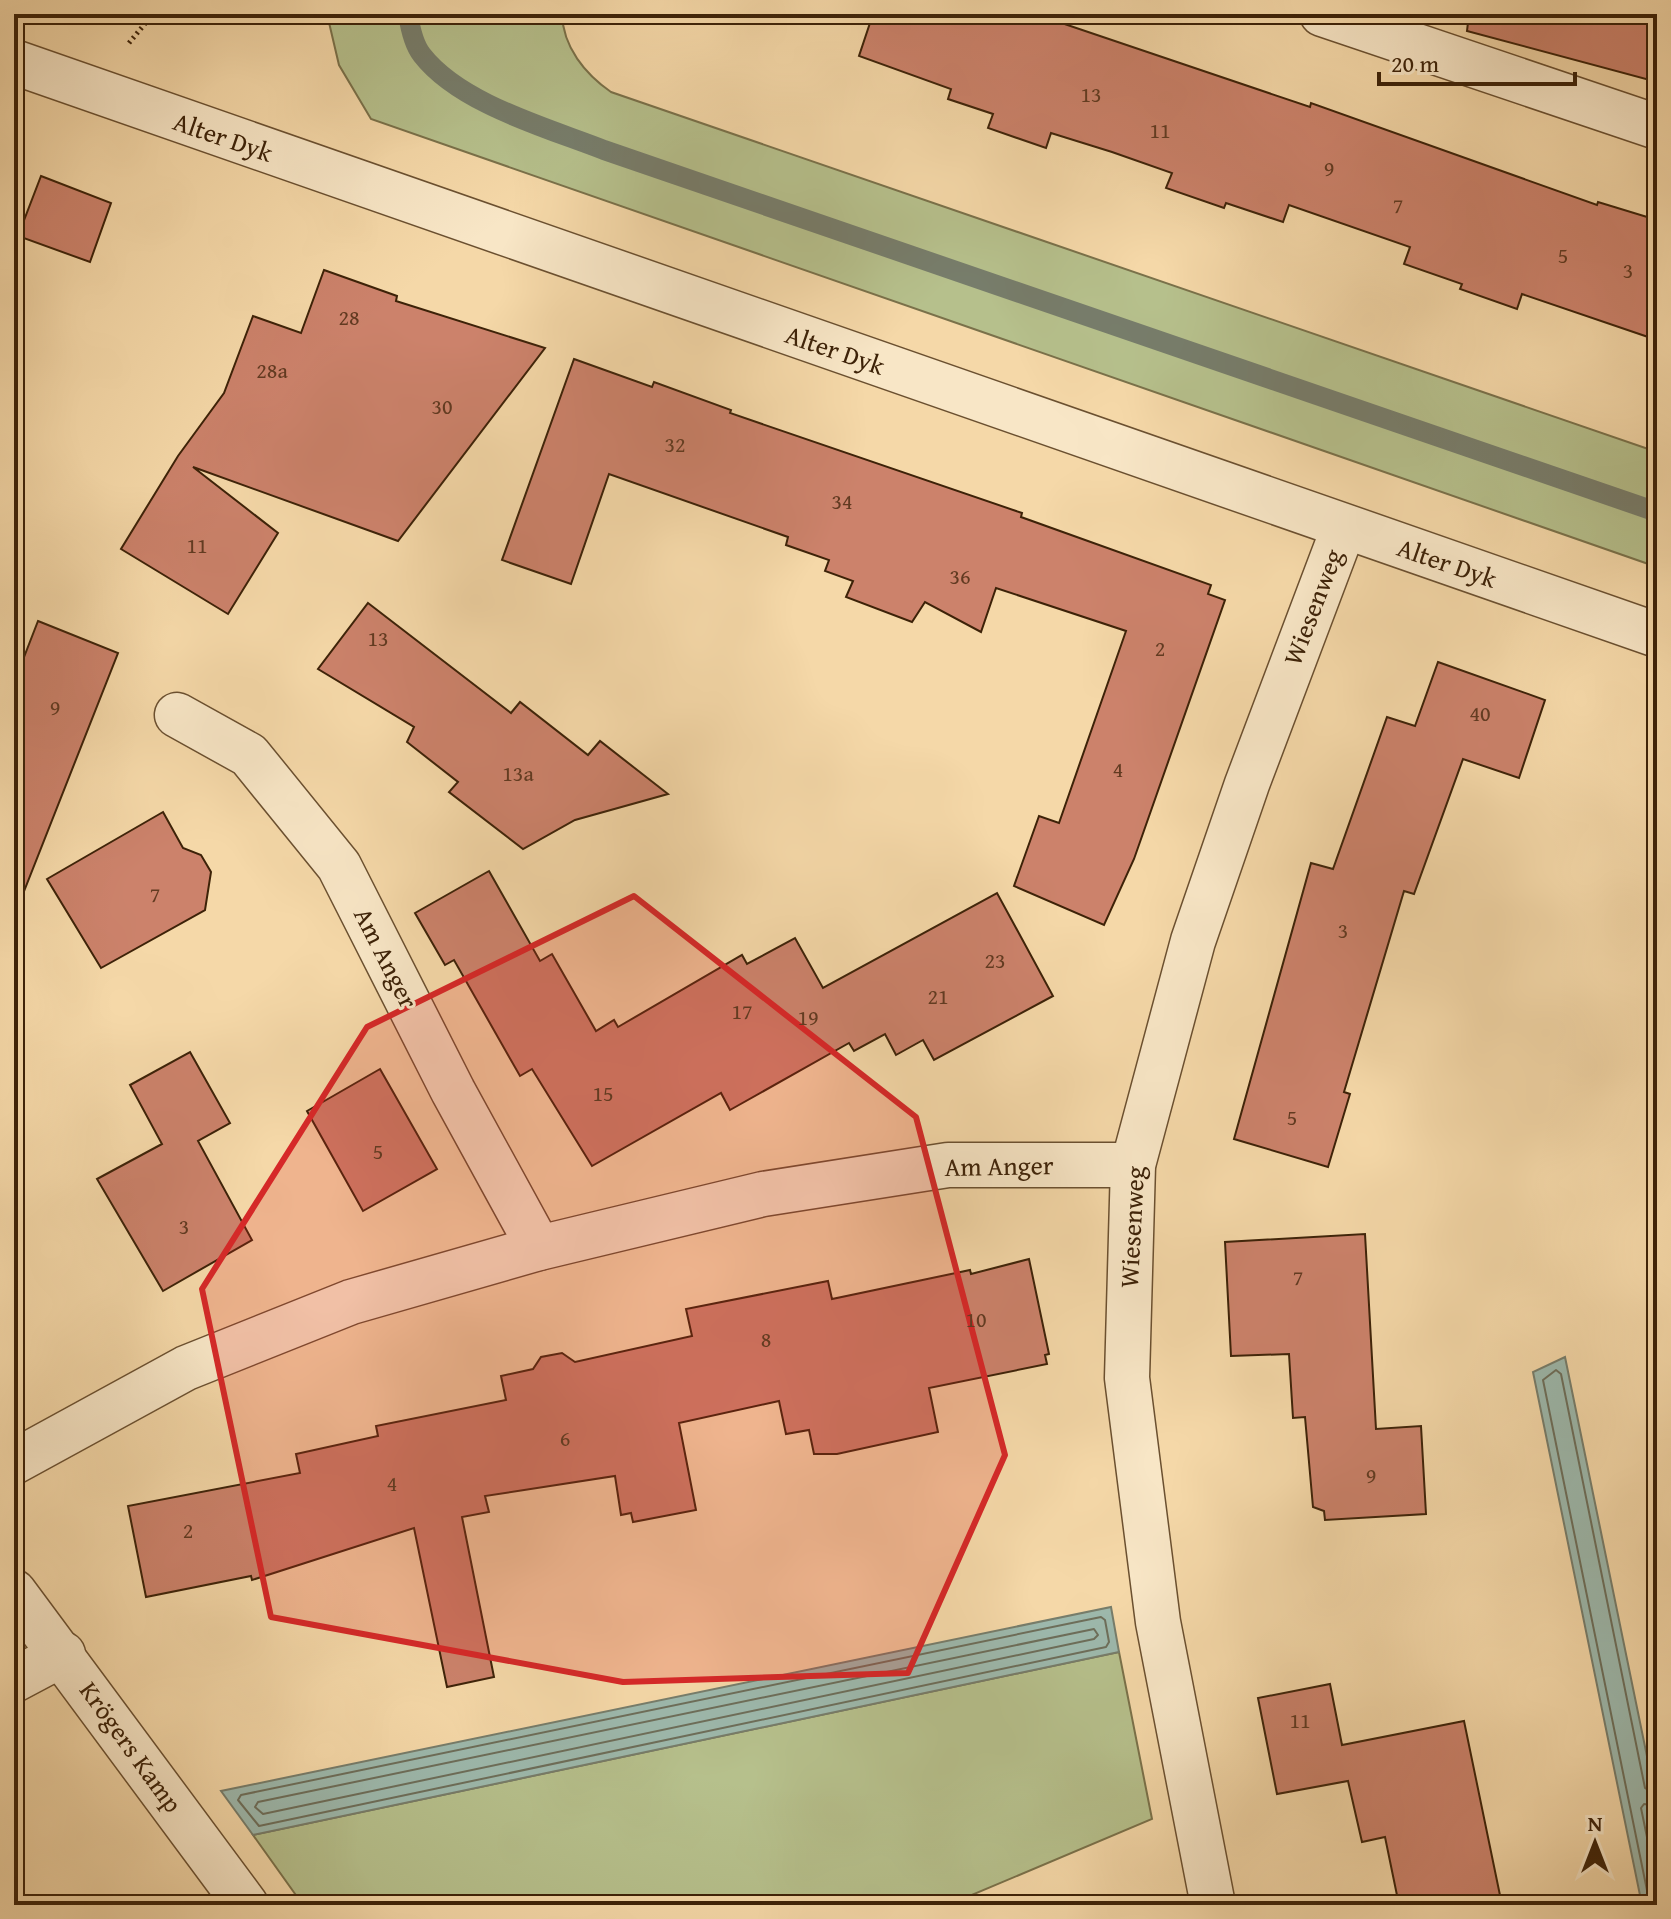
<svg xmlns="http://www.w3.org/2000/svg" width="1671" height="1919" viewBox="0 0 1671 1919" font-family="'Gentium Book Plus',serif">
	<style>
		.green { fill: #b6c08c; stroke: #7a714a; stroke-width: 2 }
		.water { fill: #9db9ad; stroke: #777d6b; stroke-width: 2 }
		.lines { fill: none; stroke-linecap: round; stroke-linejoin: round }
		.shore { stroke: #6d6e5a; stroke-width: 2 }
		.stream { stroke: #777d6b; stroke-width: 20 }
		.building { fill: #cc826b; stroke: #3d2208; stroke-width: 2 }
		.street-casing { stroke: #6b5030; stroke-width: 47 }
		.path { stroke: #3d2208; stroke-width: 5; stroke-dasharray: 2 4; stroke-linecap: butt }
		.street { stroke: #f8e6c6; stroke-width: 44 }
		.marked { fill: #d62828; fill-opacity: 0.2; stroke: #d62828; stroke-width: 6; stroke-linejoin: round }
		.labels { text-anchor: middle; stroke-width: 6; stroke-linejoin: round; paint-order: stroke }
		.number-label { font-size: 22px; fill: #613a21 }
		.street-label { font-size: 26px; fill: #3d2208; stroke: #f8e6c6 }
	</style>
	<rect width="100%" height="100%" fill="#f5d8a8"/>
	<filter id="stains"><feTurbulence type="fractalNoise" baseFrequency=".0025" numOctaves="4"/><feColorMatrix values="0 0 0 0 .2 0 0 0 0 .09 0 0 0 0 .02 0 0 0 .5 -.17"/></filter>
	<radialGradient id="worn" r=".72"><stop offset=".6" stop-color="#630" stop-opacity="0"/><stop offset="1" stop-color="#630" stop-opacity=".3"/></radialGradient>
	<!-- green -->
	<g class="green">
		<path d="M327 14H562C563 47 585 74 611 92L1657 452V567L371 119 339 65Z"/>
		<path d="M1119 1652 1152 1819 948 1905H303L253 1835Z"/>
	</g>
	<!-- water -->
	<g class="water">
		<path d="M1565 1357 1657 1805V1905H1642L1533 1372Z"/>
		<path d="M1111 1607 1119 1652 253 1835 221 1791Z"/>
	</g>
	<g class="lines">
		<!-- shore -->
		<g class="shore">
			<path d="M1101 1617 1105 1620 1109 1642 1106 1647 259 1826 238 1800 241 1795Z"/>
			<path d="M1094 1629 1098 1635 1094 1639 263 1814 255 1807 258 1802Z"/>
			<path d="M1657 1806 1644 1804 1641 1808 1657 1886"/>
			<path d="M1650 1905 1543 1380 1556 1370 1561 1374 1645 1788 1657 1796"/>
		</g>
		<!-- stream -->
		<path class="stream" d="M408 14C410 27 414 45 422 55 460 104 548 128 604 150L1657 512"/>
	</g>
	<!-- building -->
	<g class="building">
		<path d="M873 14H1035L1310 107 1311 103 1597 205 1598 202 1657 220V340L1522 294 1517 309 1460 289 1462 284 1404 264 1410 247 1289 205 1283 222 1226 203 1224 208 1166 188 1172 173 1112 152 1051 133 1046 148 988 128 993 114 948 99 951 89 859 56Z"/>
		<path d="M1469 14H1657V82L1467 31Z"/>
		<path d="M41 176 111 203 90 262 18 236Z"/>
		<path d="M324 270 397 296 396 301 545 348 398 541 193 467 278 533 228 614 121 549 178 456 224 393 253 316 301 333Z"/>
		<path d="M574 359 652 387 654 382 731 410 730 413 1022 513 1021 517 1211 585 1208 594 1225 600 1134 859 1104 925 1014 886 1039 816 1059 823 1126 631 996 588 981 632 925 602 912 622 846 597 853 581 825 571 829 560 786 545 788 537 609 474 571 584 502 560Z"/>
		<path d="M368 603 511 713 520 702 588 755 600 741 668 794 575 820 523 849 449 792 458 782 407 742 414 727 318 669Z"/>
		<path d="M38 621 118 653 17 909 14 908V683Z"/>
		<path d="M1438 662 1545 700 1519 778 1463 759 1414 894 1404 891 1344 1092 1350 1094 1328 1167 1234 1139 1311 863 1333 869 1387 717 1415 726Z"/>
		<path d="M163 812 183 848 201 855 211 872 205 910 101 968 47 879Z"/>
		<path d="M489 871 540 961 552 954 596 1031 614 1020 618 1027 742 955 747 964 795 938 823 988 997 893 1053 996 934 1060 923 1040 896 1055 885 1034 854 1051 849 1043 730 1110 721 1093 592 1166 532 1069 520 1076 454 960 445 965 415 913Z"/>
		<path d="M190 1052 230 1123 198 1141 252 1240 163 1291 97 1179 162 1144 130 1085Z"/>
		<path d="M380 1069 437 1169 363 1211 307 1111Z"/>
		<path d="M1365 1234 1376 1429 1421 1426 1426 1514 1325 1520 1324 1511 1313 1507 1305 1417 1293 1418 1289 1354 1231 1356 1225 1242Z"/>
		<path d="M1029 1259 1049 1354 1045 1355 1047 1364 929 1388 938 1432 837 1454H814L809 1430 786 1434 779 1401 679 1423 696 1510 633 1522 631 1513 621 1515 615 1476 485 1496 489 1512 462 1517 494 1677 447 1687 414 1528 252 1580 251 1576 146 1597 128 1506 300 1473 296 1454 378 1436 376 1426 506 1400 501 1376 533 1369 541 1357 562 1353 575 1362 692 1336 686 1309 828 1281 832 1299 970 1270 971 1274Z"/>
		<path d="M1330 1684 1342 1745 1464 1721 1502 1905H1399L1385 1837 1362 1842 1348 1781 1277 1794 1258 1698Z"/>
	</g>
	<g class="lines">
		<defs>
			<g id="street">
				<path d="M1322 14 1657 127"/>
				<path d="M14 62 1657 635"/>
				<path d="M177 715 249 755 339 866 453 1091 539 1248"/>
				<path d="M14 1462 186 1368 351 1302 539 1248 763 1194 948 1165H1133"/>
				<path d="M14 1592 246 1905"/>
				<path d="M14 1680 63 1654"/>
				<path d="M1213 1905 1158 1622 1127 1378 1133 1165 1193 941 1247 784 1344 527"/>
			</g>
		</defs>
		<!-- street casing -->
		<use href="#street" class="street-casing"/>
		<!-- path -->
		<path class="path" d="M129 43 153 14"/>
		<!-- street -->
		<use href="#street" class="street"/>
	</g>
	<!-- marked area -->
	<path class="marked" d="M634 896 916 1117 1005 1455 908 1673 623 1682 271 1617 202 1289 367 1027Z"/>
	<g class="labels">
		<!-- number labels -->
		<g class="number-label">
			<text x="1091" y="102">13</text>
			<text x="1160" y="138">11</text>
			<text x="1329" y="176">9</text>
			<text x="1398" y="213">7</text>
			<text x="1563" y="263">5</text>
			<text x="1628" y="278">3</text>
			<text x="349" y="325">28</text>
			<text x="272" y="378">28a</text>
			<text x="442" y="414">30</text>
			<text x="675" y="452">32</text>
			<text x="842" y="509">34</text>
			<text x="197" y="553">11</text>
			<text x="960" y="584">36</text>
			<text x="378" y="646">13</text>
			<text x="1160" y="656">2</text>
			<text x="55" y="715">9</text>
			<text x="1480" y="721">40</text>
			<text x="1118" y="777">4</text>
			<text x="518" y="781">13a</text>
			<text x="155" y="902">7</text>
			<text x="1343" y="938">3</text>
			<text x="995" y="968">23</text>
			<text x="938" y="1004">21</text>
			<text x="742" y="1019">17</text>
			<text x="808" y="1025">19</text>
			<text x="603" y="1101">15</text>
			<text x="1292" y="1125">5</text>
			<text x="378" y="1159">5</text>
			<text x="184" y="1234">3</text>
			<text x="1298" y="1285">7</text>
			<text x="976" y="1327">10</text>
			<text x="766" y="1347">8</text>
			<text x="565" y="1446">6</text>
			<text x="1371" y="1483">9</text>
			<text x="392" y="1491">4</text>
			<text x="188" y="1538">2</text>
			<text x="1300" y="1728">11</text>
		</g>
		<!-- street labels -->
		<g class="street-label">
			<text transform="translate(223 137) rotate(19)" y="9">Alter Dyk</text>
			<text transform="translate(835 350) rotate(19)" y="9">Alter Dyk</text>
			<text transform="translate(1447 563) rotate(19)" y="9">Alter Dyk</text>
			<text transform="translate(1313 607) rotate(-69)" y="9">Wiesenweg</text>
			<text transform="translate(386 958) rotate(63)" y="9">Am Anger</text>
			<text transform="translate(999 1166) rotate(-1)" y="9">Am Anger</text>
			<text transform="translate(1132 1227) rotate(-87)" y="9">Wiesenweg</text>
			<text transform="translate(131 1747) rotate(54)" y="9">Krögers Kamp</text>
		</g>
	</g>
	<!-- margin -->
	<rect width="1671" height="1919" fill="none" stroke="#f5d8a8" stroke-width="48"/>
	<rect x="16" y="16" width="1639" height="1887" fill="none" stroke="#3d2208" stroke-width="4"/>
	<rect x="24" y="24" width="1623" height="1871" fill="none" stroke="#3d2208" stroke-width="2"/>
	<!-- north arrow -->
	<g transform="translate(1595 1843)" stroke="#f8e6c6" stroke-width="6" paint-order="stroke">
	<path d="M0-6L14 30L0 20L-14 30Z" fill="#3d2208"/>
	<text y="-12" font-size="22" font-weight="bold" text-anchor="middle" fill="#3d2208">N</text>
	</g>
	<!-- scale -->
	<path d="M1379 72v12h196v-12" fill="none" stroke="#3d2208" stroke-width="4"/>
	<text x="1391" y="72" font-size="24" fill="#3d2208" stroke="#f8e6c6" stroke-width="6" paint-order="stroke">20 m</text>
	<rect width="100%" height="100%" filter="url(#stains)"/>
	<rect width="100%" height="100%" fill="url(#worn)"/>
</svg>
